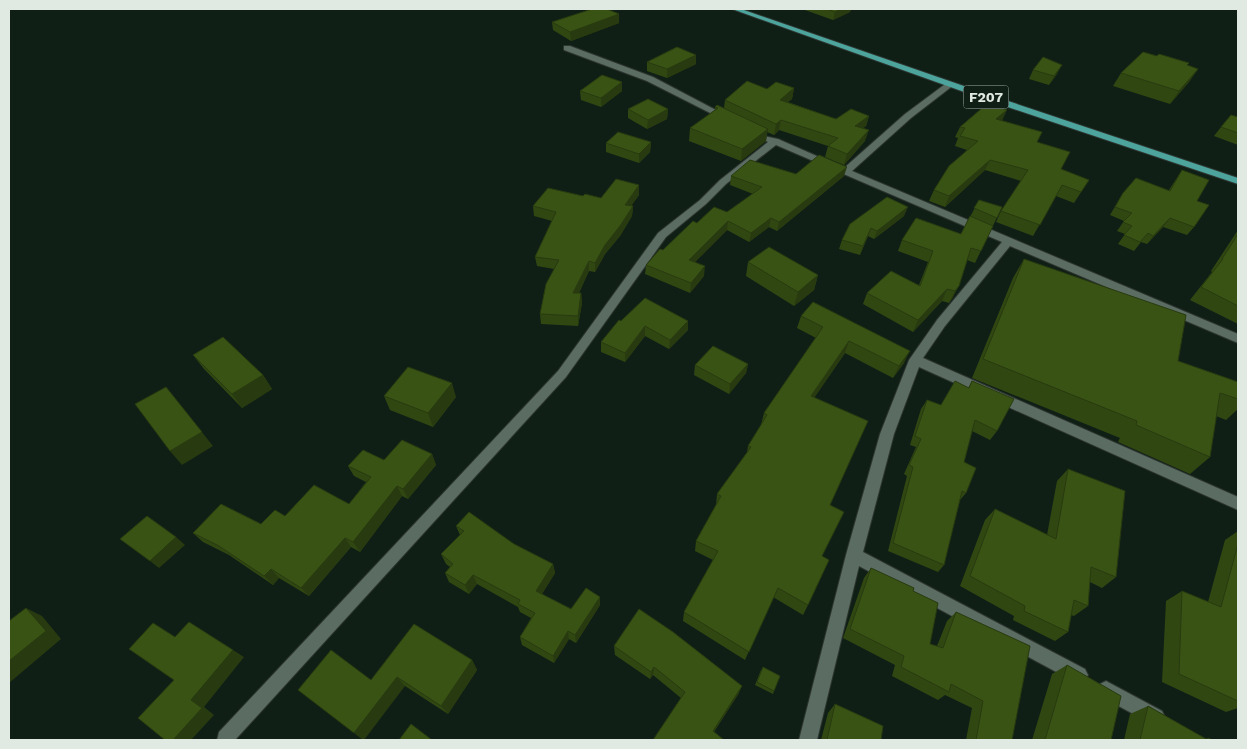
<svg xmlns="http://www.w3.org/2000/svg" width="1247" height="749" viewBox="0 0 1247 749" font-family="'Work Sans',sans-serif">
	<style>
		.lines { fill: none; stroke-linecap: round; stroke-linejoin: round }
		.minor-casing { stroke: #2d3530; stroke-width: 2 }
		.primary-casing { stroke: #2d3530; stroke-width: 2 }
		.minor { fill: #5b6c62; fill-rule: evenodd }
		.primary { fill: #4da49c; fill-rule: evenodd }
		.wall { fill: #314712 }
		.shaded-wall { fill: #283a0f }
		.building { fill: #395315; stroke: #283a0f }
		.labels { text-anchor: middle; stroke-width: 4.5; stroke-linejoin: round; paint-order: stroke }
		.shield { fill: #0f1f16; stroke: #a1ada6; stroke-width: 1 }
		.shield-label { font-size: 14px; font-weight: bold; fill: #e0eae3 }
	</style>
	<rect width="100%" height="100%" fill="#0f1f16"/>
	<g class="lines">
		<defs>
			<g id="minor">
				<path d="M564 46H570L653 77 731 118 724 120 647 81 564 50Z"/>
				<path d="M948 82 955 84 911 118 852 171 1238 334V343L1010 246 945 326 923 358 1238 497V510L919 367 894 434 863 552 1085 669 1088 675 1085 681 1079 684 1073 681 859 566 817 740H799L846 555 880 434 909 360 937 320 1002 242 776 145 726 184 706 204 666 237 566 377 235 740H217L219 732 558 371 658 233 700 200 720 180 768 142 764 140V136L778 139 844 168 905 114Z"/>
				<path d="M1106 681 1162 711 1165 717 1162 723 1156 726 1150 723 1100 696 1097 690 1100 684Z"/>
			</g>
			<path id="primary" d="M732 9H741L987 94 1238 178V184L981 98Z"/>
		</defs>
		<!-- minor casing -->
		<use href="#minor" class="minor-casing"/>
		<!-- primary casing -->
		<use href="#primary" class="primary-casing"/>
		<!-- minor -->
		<use href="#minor" class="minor"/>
		<!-- primary -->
		<use href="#primary" class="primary"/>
	</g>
	<!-- wall -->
	<g class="wall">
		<path d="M802 9H851L850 12 833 20Z"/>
		<path d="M619 14V23L571 41 553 30 552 22Z"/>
		<path d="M696 55V64L667 78 647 71V62Z"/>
		<path d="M1187 65 1198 69 1189 82 1170 104 1113 86 1121 73Z"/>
		<path d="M1033 70 1057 74 1049 85 1029 79Z"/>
		<path d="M794 88 792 99 788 102 836 119 869 116 866 126 863 128 865 141 844 165 825 157 828 146 779 130 774 135 767 132 766 141 741 161 689 141 690 128 715 110V107L724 108 725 100 767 89Z"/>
		<path d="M580 91H622L601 107 581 100Z"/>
		<path d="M628 109H668L667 119 647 129 628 118Z"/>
		<path d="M1238 117V145L1214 136 1221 127Z"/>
		<path d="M1002 121 1042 132 1037 142 1061 169 1089 180 1074 203 1056 196 1033 236 996 222 1001 211 1021 181 985 170 945 207 929 201 934 190 967 150 955 146 958 138 955 137 960 127Z"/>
		<path d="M651 142 650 152 639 163 606 152V143Z"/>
		<path d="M1182 170 1197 201 1194 227 1187 235 1163 227 1147 244 1141 242 1134 251 1118 244 1125 234 1117 231 1124 221 1110 215 1123 193 1169 190Z"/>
		<path d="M796 174 844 176 777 231 769 227 749 242 727 230 695 262 704 276 690 293 645 274 646 265 663 250 727 212 753 194 730 185 731 176Z"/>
		<path d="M639 185V195L631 206H633L632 216 620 236 605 254 595 272 589 271 579 293H581L582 303 578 326 541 324 540 314 554 269 537 266 535 257 552 221 534 216 533 206 601 198Z"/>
		<path d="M979 200 1002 207 975 263 967 260 953 297 949 303 942 301 913 332 863 304 867 293 919 285 928 262 898 251 902 240 961 234Z"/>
		<path d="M904 216 874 239 868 236 860 255 839 249 842 240 850 224Z"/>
		<path d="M1238 230V324L1190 300 1212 272 1211 271Z"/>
		<path d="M1024 259 1178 361 1238 382V409L1226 420 1216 416 1210 457 1190 474 1118 442 1120 438 972 378 1013 278Z"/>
		<path d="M748 262 818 275 814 290 794 306 746 276Z"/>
		<path d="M801 316 904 363 893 378 845 353 814 398 830 505 822 556 808 605 803 615 773 597 745 660 683 621 684 612 713 560 695 551 696 541 716 505 717 494 747 453 748 446 761 425 764 413 816 338 797 328Z"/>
		<path d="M621 321 688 330 669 349 645 336 625 362 601 352V342Z"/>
		<path d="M193 355 263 375 272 389 242 408 204 369Z"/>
		<path d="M748 364 746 373 729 394 694 375 695 365Z"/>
		<path d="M972 381 997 431 990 440 972 431 964 462 966 493 960 500 944 565 938 572 888 551 907 476 904 474 916 447 910 445 921 409 927 400 941 405 968 388Z"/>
		<path d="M384 396 456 397 433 427 390 410Z"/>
		<path d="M432 454 436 465 408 499 402 496 360 552 351 547 309 596 279 578 273 585 229 555 203 542 193 533 261 524 285 516 349 504 366 482 354 476 348 466 384 460Z"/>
		<path d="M1068 469 1116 577 1102 588 1090 582 1088 606 1074 616 1071 615 1068 632 1055 641 1013 620 1014 616 960 586 985 520 995 509 1047 535 1057 481Z"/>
		<path d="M456 526 514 544 553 564 555 573 542 594 571 609 600 605 576 643 569 639 554 663 522 645 520 637 531 618 520 612 518 607 477 584 469 594 449 582 445 573 450 567 446 564 441 554 460 535Z"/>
		<path d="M1238 531V708L1226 712 1162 682 1166 601 1182 591 1208 602 1225 540Z"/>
		<path d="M871 568 913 591 930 644 937 646 947 621 956 612 1012 740H966L972 708 945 695 938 700 892 676 895 665 843 638 864 578Z"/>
		<path d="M614 646 739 693 714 732 653 740 681 698 653 675 650 679 615 655Z"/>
		<path d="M472 660 477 670 448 714 405 686 371 680Z"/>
		<path d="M1067 665 1111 740H1032L1052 674Z"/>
		<path d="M761 670 774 691 773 694 755 685Z"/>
		<path d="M835 704 881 740H821L828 713Z"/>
		<path d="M1148 706 1205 739 1208 738 1213 740H1124L1130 714Z"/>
	</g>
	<!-- shaded-wall -->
	<g class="shaded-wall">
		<path d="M841 9H851L850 12 833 20 835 12Z"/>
		<path d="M619 14V23L571 41 570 32Z"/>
		<path d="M696 55V64L667 78V69Z"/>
		<path d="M1062 65 1057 74 1049 85 1054 76Z"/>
		<path d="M1198 69 1189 82 1170 104 1179 91Z"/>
		<path d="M622 82V91L601 107V98Z"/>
		<path d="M794 88 792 99 778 110 780 100Z"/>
		<path d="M668 109 667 119 647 129 648 120Z"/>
		<path d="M1007 110 1002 121 996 119Z"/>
		<path d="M869 116 866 126 852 137 855 126Z"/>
		<path d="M781 120 779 130 774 135 776 124Z"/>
		<path d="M768 129 766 141 741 161 742 149Z"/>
		<path d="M869 130 865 141 844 165 847 154Z"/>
		<path d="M651 142 650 152 639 163V154Z"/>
		<path d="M990 160 985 170 945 207 949 196Z"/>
		<path d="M847 167 844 176 777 231 779 222Z"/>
		<path d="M639 185V195L625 214V205Z"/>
		<path d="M633 206 632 216 620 236 605 254 595 272V263L605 245Z"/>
		<path d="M908 207 904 216 874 239 877 231Z"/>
		<path d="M771 218 769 227 749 242 751 233Z"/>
		<path d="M1170 218 1163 227 1147 244 1153 236Z"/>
		<path d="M728 221 727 230 688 269 689 260Z"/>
		<path d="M871 228 868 236 860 255 863 246Z"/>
		<path d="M589 261V271L574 302 573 293Z"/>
		<path d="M705 266 704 276 690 293 691 283Z"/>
		<path d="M818 275 814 290 794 306 798 292Z"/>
		<path d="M959 286 953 297 949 303 955 291Z"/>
		<path d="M947 289 942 301 913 332 918 320Z"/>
		<path d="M581 293 582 303 578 326V316Z"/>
		<path d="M688 321V330L669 349 670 340Z"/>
		<path d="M645 326V336L625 362V353Z"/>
		<path d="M849 341 845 353 807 408 811 396Z"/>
		<path d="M910 351 904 363 893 378 899 366Z"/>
		<path d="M748 364 746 373 729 394 730 384Z"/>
		<path d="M263 375 272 389 242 408 232 394Z"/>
		<path d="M452 383 456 397 433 427 428 413Z"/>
		<path d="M177 401 213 446 182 465 170 451Z"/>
		<path d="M432 454 436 465 408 499 403 489Z"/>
		<path d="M397 486 402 496 360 552 353 542Z"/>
		<path d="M176 537 185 545 159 568 150 561Z"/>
		<path d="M345 538 351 547 309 596 301 588Z"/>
		<path d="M553 564 555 573 538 600 536 591Z"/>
		<path d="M271 569 279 578 273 585 264 576Z"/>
		<path d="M473 575 477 584 469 594 465 585Z"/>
		<path d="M600 597V605L576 643 575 635Z"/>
		<path d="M26 608 42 616 61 639 9 683V661Z"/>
		<path d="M568 631 569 639 554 663 553 656Z"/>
		<path d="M233 650 244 657 204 707 214 715 191 740H173L191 700Z"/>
		<path d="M472 660 477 670 448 714 441 706Z"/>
		<path d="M654 667 653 675 650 679 651 672Z"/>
		<path d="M397 677 405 686 364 740H363L354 733Z"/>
		<path d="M742 686 739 693 710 737 713 731Z"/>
	</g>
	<!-- building -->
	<g class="building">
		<path d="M592 9H607L619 14 570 32 552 22Z"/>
		<path d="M827 9H841L835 12Z"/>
		<path d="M677 47 696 55 667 69 647 62Z"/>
		<path d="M1143 52 1157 56 1159 54 1189 63 1187 65 1198 69 1179 91 1121 73Z"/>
		<path d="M1043 57 1062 65 1054 76 1033 70Z"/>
		<path d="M602 75 622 82 601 98 580 91Z"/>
		<path d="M747 81 767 89 776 82 794 88 780 100 836 119 851 109 869 116 855 126 869 130 847 154 828 146 838 138 781 120 776 124 725 100Z"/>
		<path d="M648 99 668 109 648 120 628 109Z"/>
		<path d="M988 103 1007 110 996 119 1042 132 1037 142 1070 152 1061 169 1089 180 1081 192 1062 185 1040 225 1001 211 1028 170 990 160 949 196 934 190 949 166 978 141 960 136 965 128 960 127Z"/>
		<path d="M717 105 768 129 742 149 690 128 718 108 715 107Z"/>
		<path d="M1231 115 1238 117V133L1221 127Z"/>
		<path d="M618 132 651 142 639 154 606 143Z"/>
		<path d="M819 155 847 167 779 222 771 218 751 233 728 221 689 260 705 266 691 283 646 265 660 249 663 250 693 221 697 223 714 207 727 212 762 187 731 176 750 160 796 174Z"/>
		<path d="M1182 170 1209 180 1197 201 1209 205 1194 227 1170 218 1153 236 1148 233 1140 242 1124 235 1132 226 1123 222 1132 213 1115 207 1123 193 1136 178 1170 191Z"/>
		<path d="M616 179 639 185 625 205 633 206 620 226 605 245 595 263 589 261 573 293H581L578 316 540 314 546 284 559 260 535 257 556 212 533 206 548 188 583 196 585 194 601 198Z"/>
		<path d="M887 197 908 207 877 231 871 228 863 246 842 240 850 224Z"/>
		<path d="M979 200 1002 207 997 218 974 208Z"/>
		<path d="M970 216 993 226 981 251 971 248 959 286 955 291 947 289 918 320 867 293 891 271 920 286 933 251 902 240 916 218 961 234Z"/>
		<path d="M1238 234V306L1201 287 1223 259H1222Z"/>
		<path d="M769 247 818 275 798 292 748 262Z"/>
		<path d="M1024 259 1186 315 1178 361 1238 382V399L1220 393 1210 457 1136 425 1137 421 983 359Z"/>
		<path d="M645 298 688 321 670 340 645 326 625 353 601 342 619 320 621 321Z"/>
		<path d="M813 302 910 351 899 366 849 341 811 396 868 421 830 505 844 512 822 556 829 560 808 605 778 588 749 652 684 612 718 551 696 541 721 496 717 494 751 447 748 446 767 415 764 413 823 327 801 316Z"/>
		<path d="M223 337 263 375 232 394 193 355Z"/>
		<path d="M713 346 748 364 730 384 695 365Z"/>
		<path d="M408 367 452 383 428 413 384 396Z"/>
		<path d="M955 381 969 388 972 381 1014 399 997 431 975 420 964 462 976 468 966 493 962 491 944 565 893 543 913 467 909 465 921 439 915 436 927 400 941 405Z"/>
		<path d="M166 387 202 432 170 451 135 404Z"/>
		<path d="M402 440 432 454 403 489 397 486 353 542 345 538 301 588 271 569 264 576 219 546 193 533 221 504 261 524 275 510 285 516 314 485 349 504 371 477 348 466 363 450 384 460Z"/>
		<path d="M1068 469 1125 491 1116 577 1091 567 1088 606 1074 600 1068 632 1024 611 1025 606 970 576 995 509 1056 539Z"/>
		<path d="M469 512 514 544 553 564 536 591 571 609 586 588 600 597 575 635 568 631 553 656 520 637 535 613 518 604 520 600 473 575 465 585 445 573 453 564 441 554 464 531 456 526Z"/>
		<path d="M147 516 176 537 150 561 120 539Z"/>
		<path d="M1238 544V701L1179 674 1182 591 1221 607Z"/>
		<path d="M871 568 914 588 913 591 938 603 930 644 943 648 956 612 1030 646 1012 740H976L983 701 951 684 949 692 901 667 904 656 850 629Z"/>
		<path d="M26 608 46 631 9 661V621Z"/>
		<path d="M639 609 673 632 742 686 713 731 724 740H653L685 692 654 667 651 672 614 646Z"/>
		<path d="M189 622 233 650 191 700 202 708 173 740H165L138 718 174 680 129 649 153 623 175 637Z"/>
		<path d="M414 624 472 660 441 706 397 677 354 733 298 690 331 650 371 680Z"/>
		<path d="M1067 665 1121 696 1111 740H1045Z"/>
		<path d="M763 667 780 676 774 691 757 682Z"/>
		<path d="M835 704 883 726 881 740H827Z"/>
		<path d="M1148 706 1208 740V738L1213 740H1140Z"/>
		<path d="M411 724 432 740H399Z"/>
	</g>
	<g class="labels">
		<!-- shield labels -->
		<rect class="shield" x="963.5" y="85.5" width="45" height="23" rx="4"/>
		<g class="shield-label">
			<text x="986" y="102">F207</text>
		</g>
	</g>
	<!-- border -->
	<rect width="1247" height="749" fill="none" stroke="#e0eae3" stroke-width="20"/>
</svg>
